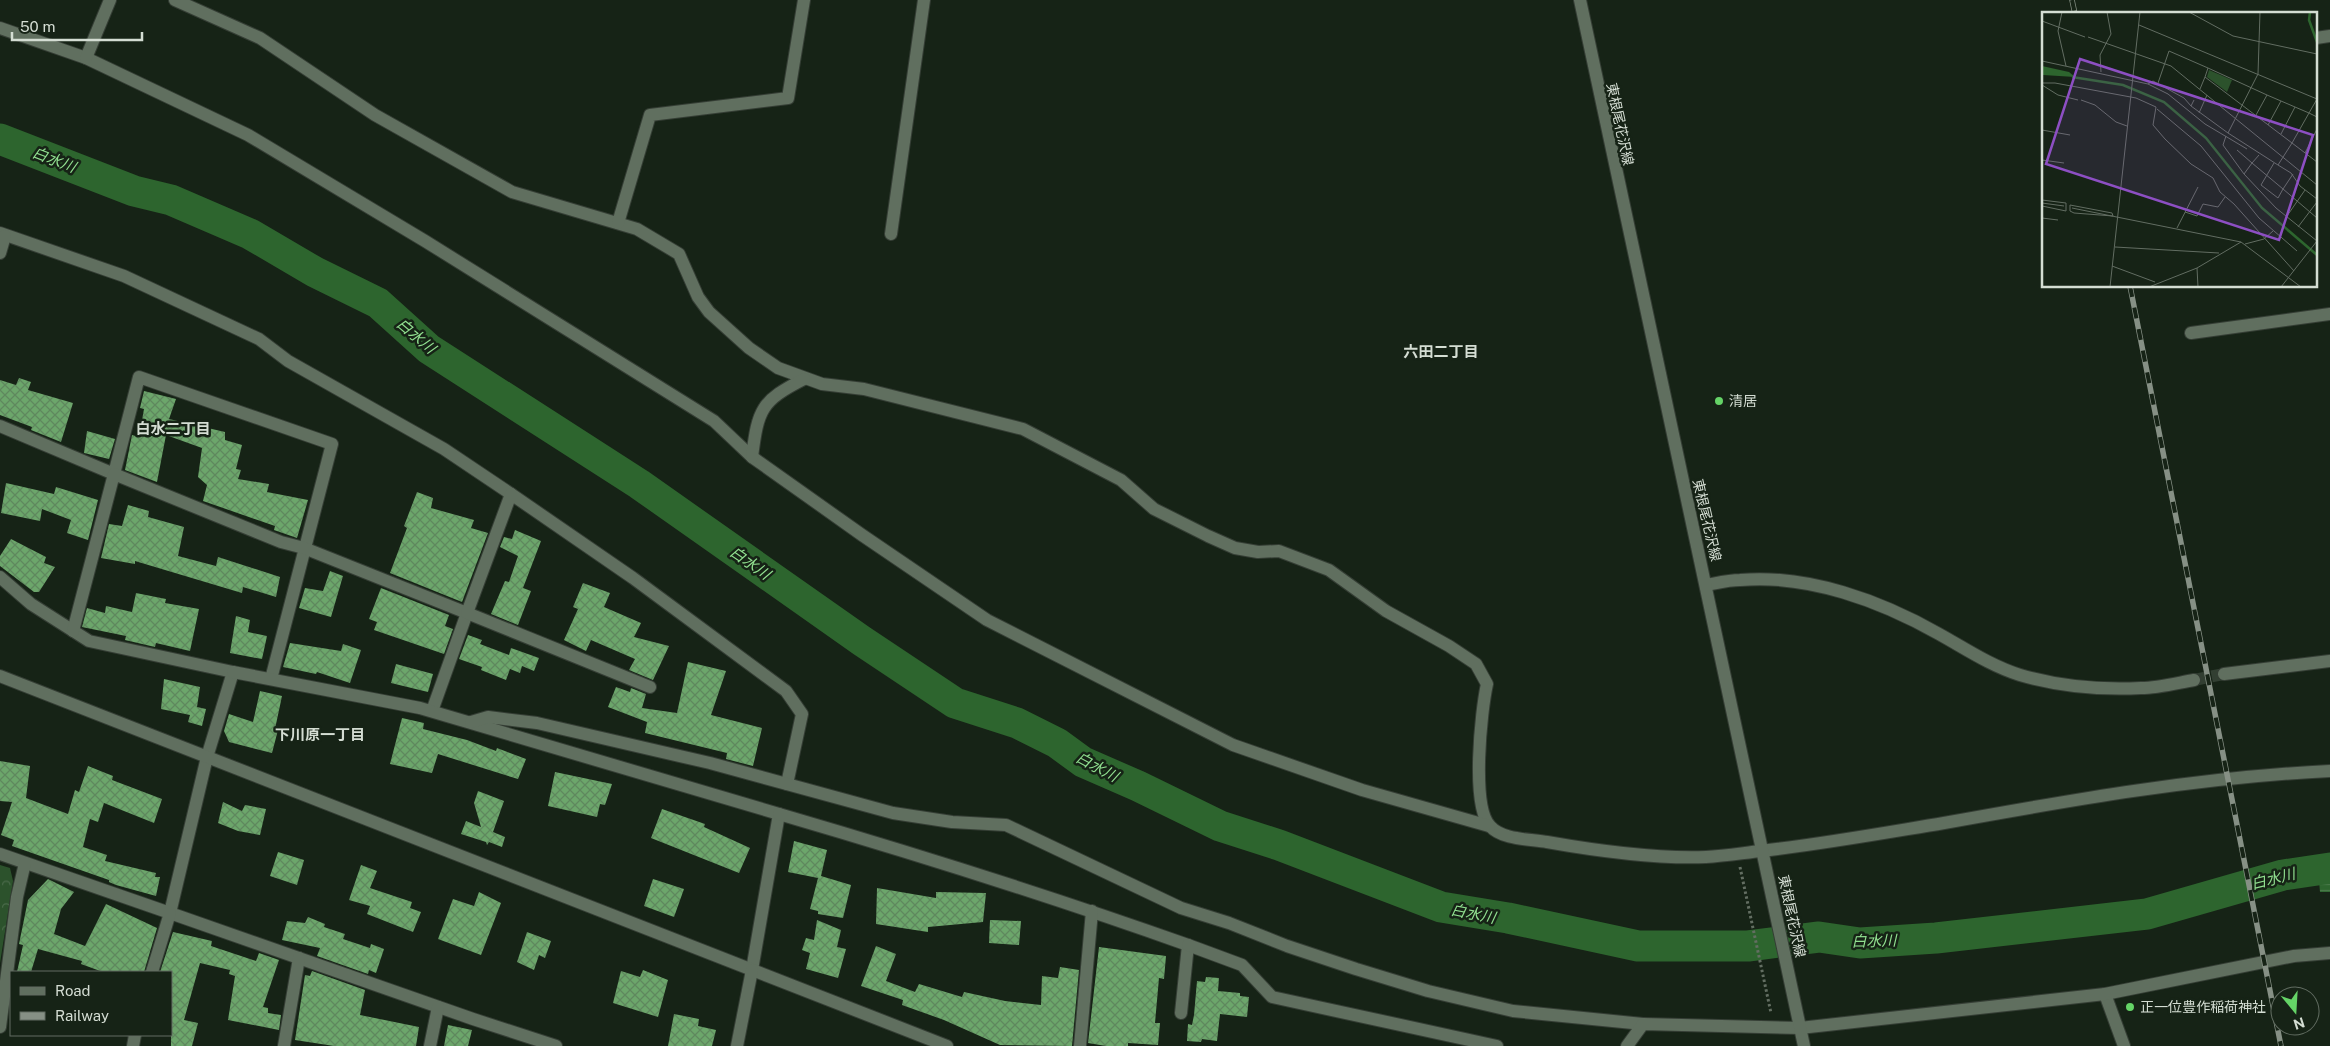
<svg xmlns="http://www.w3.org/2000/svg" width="2330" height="1046" viewBox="0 0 2330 1046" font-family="'Public Sans','Noto Sans JP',sans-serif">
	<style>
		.forest { fill: url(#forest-crowns) }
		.water { fill: url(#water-rules) }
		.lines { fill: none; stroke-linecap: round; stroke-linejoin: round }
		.river { stroke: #2d652e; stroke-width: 31 }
		.building { fill: url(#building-cross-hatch) }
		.minor-tunnel { stroke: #323f32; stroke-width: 12; stroke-dasharray: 12 6; stroke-linecap: butt }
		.minor-casing { stroke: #353e35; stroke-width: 14 }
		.tertiary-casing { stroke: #353e35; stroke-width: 14 }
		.secondary-casing { stroke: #353e35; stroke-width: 14 }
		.path { stroke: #636e62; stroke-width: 3; stroke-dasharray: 2.5 2.5; stroke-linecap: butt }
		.minor { stroke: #606f5f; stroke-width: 12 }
		.tertiary { stroke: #606f5f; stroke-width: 12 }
		.secondary { stroke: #606f5f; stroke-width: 12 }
		.rail-casing { stroke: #869085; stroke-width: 5.5 }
		.rail { stroke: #162316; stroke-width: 4; stroke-dasharray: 11; stroke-linecap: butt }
		.poi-dot { fill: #65d467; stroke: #162316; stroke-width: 2 }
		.labels { text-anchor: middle; stroke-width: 5; stroke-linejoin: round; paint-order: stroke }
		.street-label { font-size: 14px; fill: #d4ddd3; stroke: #162316 }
		.poi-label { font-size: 14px; fill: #d4ddd3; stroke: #162316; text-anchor: start }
		.water-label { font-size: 15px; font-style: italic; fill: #91e090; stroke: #162316 }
		.neighbourhood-label { font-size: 15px; font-weight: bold; fill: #d4ddd3; stroke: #162316 }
		.inset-river { fill: none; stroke: #2d652e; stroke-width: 2.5 }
		.inset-road { fill: none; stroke: #626d62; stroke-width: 1 }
		.view { fill: #8d4fc3; fill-opacity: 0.15; stroke: #8d4fc3; stroke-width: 2.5 }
		.inset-edge { fill: none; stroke: #d4ddd3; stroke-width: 2.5 }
	</style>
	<defs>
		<pattern id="forest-crowns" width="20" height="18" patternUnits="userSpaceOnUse" patternTransform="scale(1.25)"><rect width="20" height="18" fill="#2c522c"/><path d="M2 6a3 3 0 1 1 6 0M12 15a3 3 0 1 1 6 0" fill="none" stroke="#4a6a4a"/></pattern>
		<pattern id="water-rules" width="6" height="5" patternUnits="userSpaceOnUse" patternTransform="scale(1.25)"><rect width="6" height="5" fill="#2d652e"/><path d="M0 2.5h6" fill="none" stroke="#4b7b4b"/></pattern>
		<pattern id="building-cross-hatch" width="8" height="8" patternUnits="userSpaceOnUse" patternTransform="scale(1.25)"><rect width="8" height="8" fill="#6ca66b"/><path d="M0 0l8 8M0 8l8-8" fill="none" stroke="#5f885e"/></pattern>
	</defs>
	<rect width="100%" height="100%" fill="#162316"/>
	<!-- forest -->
	<path class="forest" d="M0 865 10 868 13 881 0 963Z"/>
	<!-- water -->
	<path class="water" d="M2330 855V892H2320L2317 858Z"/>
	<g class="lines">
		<!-- river -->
		<path class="river" d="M0 139 134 191 171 200 250 234 315 272 378 303 429 349 639 484 862 641 955 703 1017 723 1057 743 1083 762 1138 786 1220 826 1279 845 1441 907 1508 918 1638 946H1748L1819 937 1860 943 1936 938 2147 914 2283 875 2330 868"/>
	</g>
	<!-- building -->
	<g class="building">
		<path d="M19 378 31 382 28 390 73 403 61 442 31 430 32 427 0 415V380L16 385Z"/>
		<path d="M144 391 176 399 169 419 225 432V440L242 445 236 469 241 470 238 479 269 484 267 492 308 500 297 538 274 530 275 526 203 501 207 485 198 477 202 448 166 435 157 482 125 470 132 435 139 437 144 409 140 408Z"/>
		<path d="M87 431 115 439 109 459 84 453Z"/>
		<path d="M6 483 54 494 56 487 98 500 88 540 67 533 71 520 42 509 40 521 1 513Z"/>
		<path d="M417 492 433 498 431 508 474 520 471 528 488 533 462 602 390 573 407 528 404 526Z"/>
		<path d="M128 505 149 511 148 517 184 527 178 556 216 566 218 557 280 577 276 597 243 587 242 593 135 561V564L101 558 109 524 122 526Z"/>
		<path d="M515 530 541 541 523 588 531 591 518 625 491 614 505 581 509 582 518 556 500 547 504 537 512 539Z"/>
		<path d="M11 539 46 557 44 563 55 567 39 592H34L0 566V556Z"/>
		<path d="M330 571 343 576 331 617 299 608 305 588 323 591Z"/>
		<path d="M583 583 610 593 604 607 641 623 634 637 669 646 653 680 629 670 635 659 591 640 586 651 564 640 578 609 573 607Z"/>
		<path d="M381 588 449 615 445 626 453 629 444 654 374 630 377 622 369 619Z"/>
		<path d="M136 593 166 599 165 603 199 609 190 651 156 643 155 647 125 640 126 636 82 627 87 608 105 613 106 606 132 612Z"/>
		<path d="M236 616 250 620 248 632 267 636 262 659 230 653Z"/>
		<path d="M468 635 482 640 480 644 509 655 511 648 539 658 534 671 522 666 520 673 510 669 506 680 481 670 482 667 459 659Z"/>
		<path d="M290 643 341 651 343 644 361 650 350 683 317 672 316 674 283 667Z"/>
		<path d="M688 662 726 671 711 715 762 728 753 766 726 759 727 753 645 733 647 722 608 707 616 687 630 692 631 688 646 694 642 708 677 713Z"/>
		<path d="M396 664 433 674 428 692 391 683Z"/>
		<path d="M164 679 200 687 197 707 206 709 202 726 188 722 190 715 161 709Z"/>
		<path d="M260 691 282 696 275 729 278 730 272 753 229 742 224 731 229 714 253 722Z"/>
		<path d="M402 718 424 723 423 729 467 740 496 751 497 748 526 759 518 779 438 754 432 773 390 764Z"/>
		<path d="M0 761 30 766 26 798 68 814 75 790 79 792 88 766 113 776 112 780 162 799 154 823 104 803 98 822 90 819 83 847 107 855 105 861 156 873 155 877H160L156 896 116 885 109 882V880L12 846 14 840 1 835 12 802 0 801Z"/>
		<path d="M555 772 612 784 605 805 600 804 597 817 548 806Z"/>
		<path d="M478 791 504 801 493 832 505 837 502 847 489 842 487 845 486 842 461 834 466 821 481 827 474 803Z"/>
		<path d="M223 802 242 811 245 805 266 809 260 835 238 831 218 823Z"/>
		<path d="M662 809 705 824 704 827 750 848 739 873 651 838Z"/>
		<path d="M794 841 827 850 821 876 851 885 843 918 818 914V911L810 909 818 878 788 872Z"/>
		<path d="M278 852 304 860 297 885 270 876Z"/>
		<path d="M361 865 377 871 370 888 412 902 410 908 421 912 413 932 367 914 370 906 349 900Z"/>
		<path d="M48 879 74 892 61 909 54 934 85 946 106 904 157 928 144 972H103L81 964 82 961 38 949 31 972H17L23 945 19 944 28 900Z"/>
		<path d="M653 879 684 889 674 917 644 906Z"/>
		<path d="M877 888 936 898V892L986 893 983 922 928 927V932L876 924Z"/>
		<path d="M479 892 501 903 481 955 438 939 453 899 474 906Z"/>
		<path d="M308 917 325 924 324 927 345 934 343 939 370 948 371 944 384 949 376 973 369 970 368 974 317 956 320 948 282 940 287 921 305 923Z"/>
		<path d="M817 920 841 930 837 947 846 949 838 978 806 969 810 953 802 950 806 938 814 940Z"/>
		<path d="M990 920 1021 921 1019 945 989 943Z"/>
		<path d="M173 932 212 941 211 946 256 961 259 953 279 960 263 1007 268 1008V1013L281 1015 279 1030 228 1020 235 976 229 974 230 970 200 963 184 1020 198 1023 192 1046H171V972H160Z"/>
		<path d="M527 932 551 941 545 958 539 955 534 970 517 962Z"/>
		<path d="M876 946 896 954 886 981 915 992 919 984 962 997 964 992 1005 1001 1041 1005 1042 976 1058 978 1060 967 1079 970 1072 1046 1000 1045 944 1020 902 1005 903 1000 861 986Z"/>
		<path d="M1099 947 1166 956 1164 979 1159 978 1155 1023H1160L1158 1045 1128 1043V1046H1106L1088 1043Z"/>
		<path d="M643 970 668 980 658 1017 613 1003 621 971 640 977Z"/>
		<path d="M312 971 365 990 360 1015 419 1027 416 1046H334L295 1040 305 975 310 976Z"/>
		<path d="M1206 977 1219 978 1218 991 1240 993V996L1249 997 1247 1017 1220 1014 1217 1041 1202 1039 1201 1042 1187 1041 1188 1024 1192 1025 1194 1015 1197 981 1205 982Z"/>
		<path d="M674 1014 699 1019 698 1026 716 1030 712 1046H668Z"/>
		<path d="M448 1025 472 1030 468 1046H444Z"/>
	</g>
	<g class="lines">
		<!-- minor-tunnel -->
		<path class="minor-tunnel" d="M2194 680 2224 674"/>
		<defs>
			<g id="minor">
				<path d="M175 0 260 38 375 115 512 192 637 229 679 254 698 297 709 312 749 348 778 368 822 384 864 389 1023 429 1121 480 1154 509 1208 536 1235 548 1258 552 1279 551 1329 570 1386 611 1449 646 1476 664 1487 684C1481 711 1471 806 1490 826 1502 840 1530 839 1547 842 1598 851 1654 859 1706 857 1724 856 1743 853 1761 851 1822 844 1883 833 1944 823 2071 800 2200 777 2330 771"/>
				<path d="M0 28 86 58 248 135 425 241 714 421 752 457 862 535 987 620 1233 745 1362 790 1489 826"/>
				<path d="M2316 38 2330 36"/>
				<path d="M86 58 110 0"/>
				<path d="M618 223 650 115 788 98 804 0"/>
				<path d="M0 233 124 276 259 339 288 361 444 449 511 494"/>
				<path d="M0 253 5 236"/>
				<path d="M2191 333 2330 314"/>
				<path d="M0 426 114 474 139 377 332 444 271 679"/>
				<path d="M752 457C758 409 761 401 804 379"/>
				<path d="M0 577 31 604 89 641 233 672 207 757 170 913 473 1019 556 1046"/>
				<path d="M1706 585C1717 583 1729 580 1740 580 1808 574 1881 601 1939 634 1966 649 1991 666 2020 675 2058 686 2102 690 2141 688 2158 688 2177 683 2194 680"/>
				<path d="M73 631 114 474 281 542 304 548 467 613 432 711"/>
				<path d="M233 672 420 708 779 814 752 970"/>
				<path d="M2224 674 2330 661"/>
				<path d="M650 687 467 613 511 494 633 578 786 691 802 714 787 784"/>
				<path d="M471 722 488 717 537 723 710 763 893 813 952 822 1006 825 1181 908 1229 923 1287 946 1356 969 1428 991 1513 1011 1643 1024"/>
				<path d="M779 814C916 854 1053 897 1188 945L1181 1013"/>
				<path d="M0 854 170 913 152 972"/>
				<path d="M1188 945 1242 965 1272 997 1497 1046"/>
				<path d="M2105 994 2124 1046"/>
				<path d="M0 1027 17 897 25 863"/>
				<path d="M133 1046 135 1035"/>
				<path d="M284 1046 299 958"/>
				<path d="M430 1046 438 1007"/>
				<path d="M1080 1046 1092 911"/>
				<path d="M1627 1046 1643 1024 1800 1028 2105 994 2294 956 2330 953"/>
			</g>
			<g id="tertiary">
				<path d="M891 234 924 0"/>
				<path d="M0 676 947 1046"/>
				<path d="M737 1046 752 970"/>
			</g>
			<path id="secondary" d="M1580 0 1804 1046"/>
		</defs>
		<!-- minor casing -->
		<use href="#minor" class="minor-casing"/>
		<!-- tertiary casing -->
		<use href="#tertiary" class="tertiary-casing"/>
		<!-- secondary casing -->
		<use href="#secondary" class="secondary-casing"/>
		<!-- path -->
		<path class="path" d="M1740 867 1771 1013"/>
		<!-- minor -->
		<use href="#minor" class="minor"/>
		<!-- tertiary -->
		<use href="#tertiary" class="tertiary"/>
		<!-- secondary -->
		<use href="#secondary" class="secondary"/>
		<defs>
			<g id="rail">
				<path d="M2072 0 2075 14"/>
				<path d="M2130 286 2281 1046"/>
			</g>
		</defs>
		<!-- rail casing -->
		<use href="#rail" class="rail-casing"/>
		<!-- rail -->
		<use href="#rail" class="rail"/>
	</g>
	<!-- markers -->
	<g class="poi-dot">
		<circle cx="1719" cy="401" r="5"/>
		<circle cx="2130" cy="1007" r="5"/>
	</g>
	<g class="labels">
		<!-- street labels -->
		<g class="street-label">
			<text transform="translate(1620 124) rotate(78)" y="5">東根尾花沢線</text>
			<text transform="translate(1707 520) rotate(77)" y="5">東根尾花沢線</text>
			<text transform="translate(1792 916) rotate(78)" y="5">東根尾花沢線</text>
		</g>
		<!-- poi labels -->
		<g class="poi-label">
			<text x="1729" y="406">清居</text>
			<text x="2140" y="1012">正一位豊作稲荷神社</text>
		</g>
		<!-- water labels -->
		<g class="water-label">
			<text transform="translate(54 160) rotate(21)" y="5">白水川</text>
			<text transform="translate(416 336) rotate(40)" y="5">白水川</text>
			<text transform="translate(750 563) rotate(35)" y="5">白水川</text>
			<text transform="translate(1097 767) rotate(28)" y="5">白水川</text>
			<text transform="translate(2273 879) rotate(-14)" y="5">白水川</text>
			<text transform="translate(1473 914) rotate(11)" y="5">白水川</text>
			<text transform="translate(1874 941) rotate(-1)" y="5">白水川</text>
		</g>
		<!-- neighbourhood labels -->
		<g class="neighbourhood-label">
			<text x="1441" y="357">六田二丁目</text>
			<text x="173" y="434">白水二丁目</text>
			<text x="320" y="740">下川原一丁目</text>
		</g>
	</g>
	<!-- overview -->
	<g transform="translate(2042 12)">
		<rect width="275" height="275" fill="#162316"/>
		<path d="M167 58 190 68 185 80 165 65Z" fill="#2c522c"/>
		<path d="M0 54 27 60 33 65 1 63Z" fill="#2d652e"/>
		<path class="inset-river" d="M268 0 267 8 275 30M30 65 81 73 122 90 164 126 220 196 275 243"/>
		<path class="inset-road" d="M20 0 16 19 24 54M147 0 191 24 275 42M218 0 216 62 186 121 236 153M0 9 43 25M97 13 275 87M46 25 129 54 275 173M0 49 106 72 111 69 142 86 149 94M59 60 58 43 69 22 65 0M163 65 166 56 225 83M0 71H13L94 86 114 95 111 113 123 127 149 152 171 166 178 180 192 192 252 259M116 71 127 39 166 56M106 72 126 82 163 112 205 137M0 73 16 83 36 88M158 77 163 65 250 131 236 153 249 161 258 174 275 187M275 87 267 101 275 105M39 88 53 93 74 110 85 114M152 88 149 94 186 121M115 97 159 134 217 206 255 239M157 101 165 83M214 103 225 83 239 89M226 113 239 89 253 95M0 118 28 123M239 122 253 95 267 101 250 131 275 150M184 124 181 133 202 162 210 151 195 138M263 141 275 117M217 143 210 151 241 177 251 162M0 148 22 151M232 151 219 173 236 186 241 177 275 206M202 162 234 196 275 229M0 188 24 191V199L0 194M0 191 22 194M28 193 70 201 71 204 32 201 28 199ZM30 196 199 230 259 275M143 200 155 204 161 192 176 195 183 185M245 204 263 178M0 206 16 208M256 215 275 190M135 216 156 175M203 232 222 227 231 219M73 235 177 241M70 254 113 270M155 256 156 275M68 275 98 0M107 275 155 256 199 230M239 275 275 229"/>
		<path class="view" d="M38 47 271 123 237 228 4 152Z"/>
		<rect width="275" height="275" class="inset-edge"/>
	</g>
	<!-- legend -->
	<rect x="10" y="971" width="162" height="65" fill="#162316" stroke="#626d62"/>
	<rect x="20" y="987" width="25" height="8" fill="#606f5f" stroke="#626d62"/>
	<text x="55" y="996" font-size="15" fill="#d4ddd3">Road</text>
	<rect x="20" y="1012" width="25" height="8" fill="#869085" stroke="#626d62"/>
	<text x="55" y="1021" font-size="15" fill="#d4ddd3">Railway</text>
	<!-- north arrow -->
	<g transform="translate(2295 1011) rotate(162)"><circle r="24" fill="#162316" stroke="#626d62"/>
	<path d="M0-4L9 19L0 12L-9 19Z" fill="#65d467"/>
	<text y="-8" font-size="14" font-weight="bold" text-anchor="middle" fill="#d4ddd3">N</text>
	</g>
	<!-- scale -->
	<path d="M12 32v8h130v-8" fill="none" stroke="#d4ddd3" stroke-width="2.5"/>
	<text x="20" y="32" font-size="15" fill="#d4ddd3" stroke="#162316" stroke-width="4" paint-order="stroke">50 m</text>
</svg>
